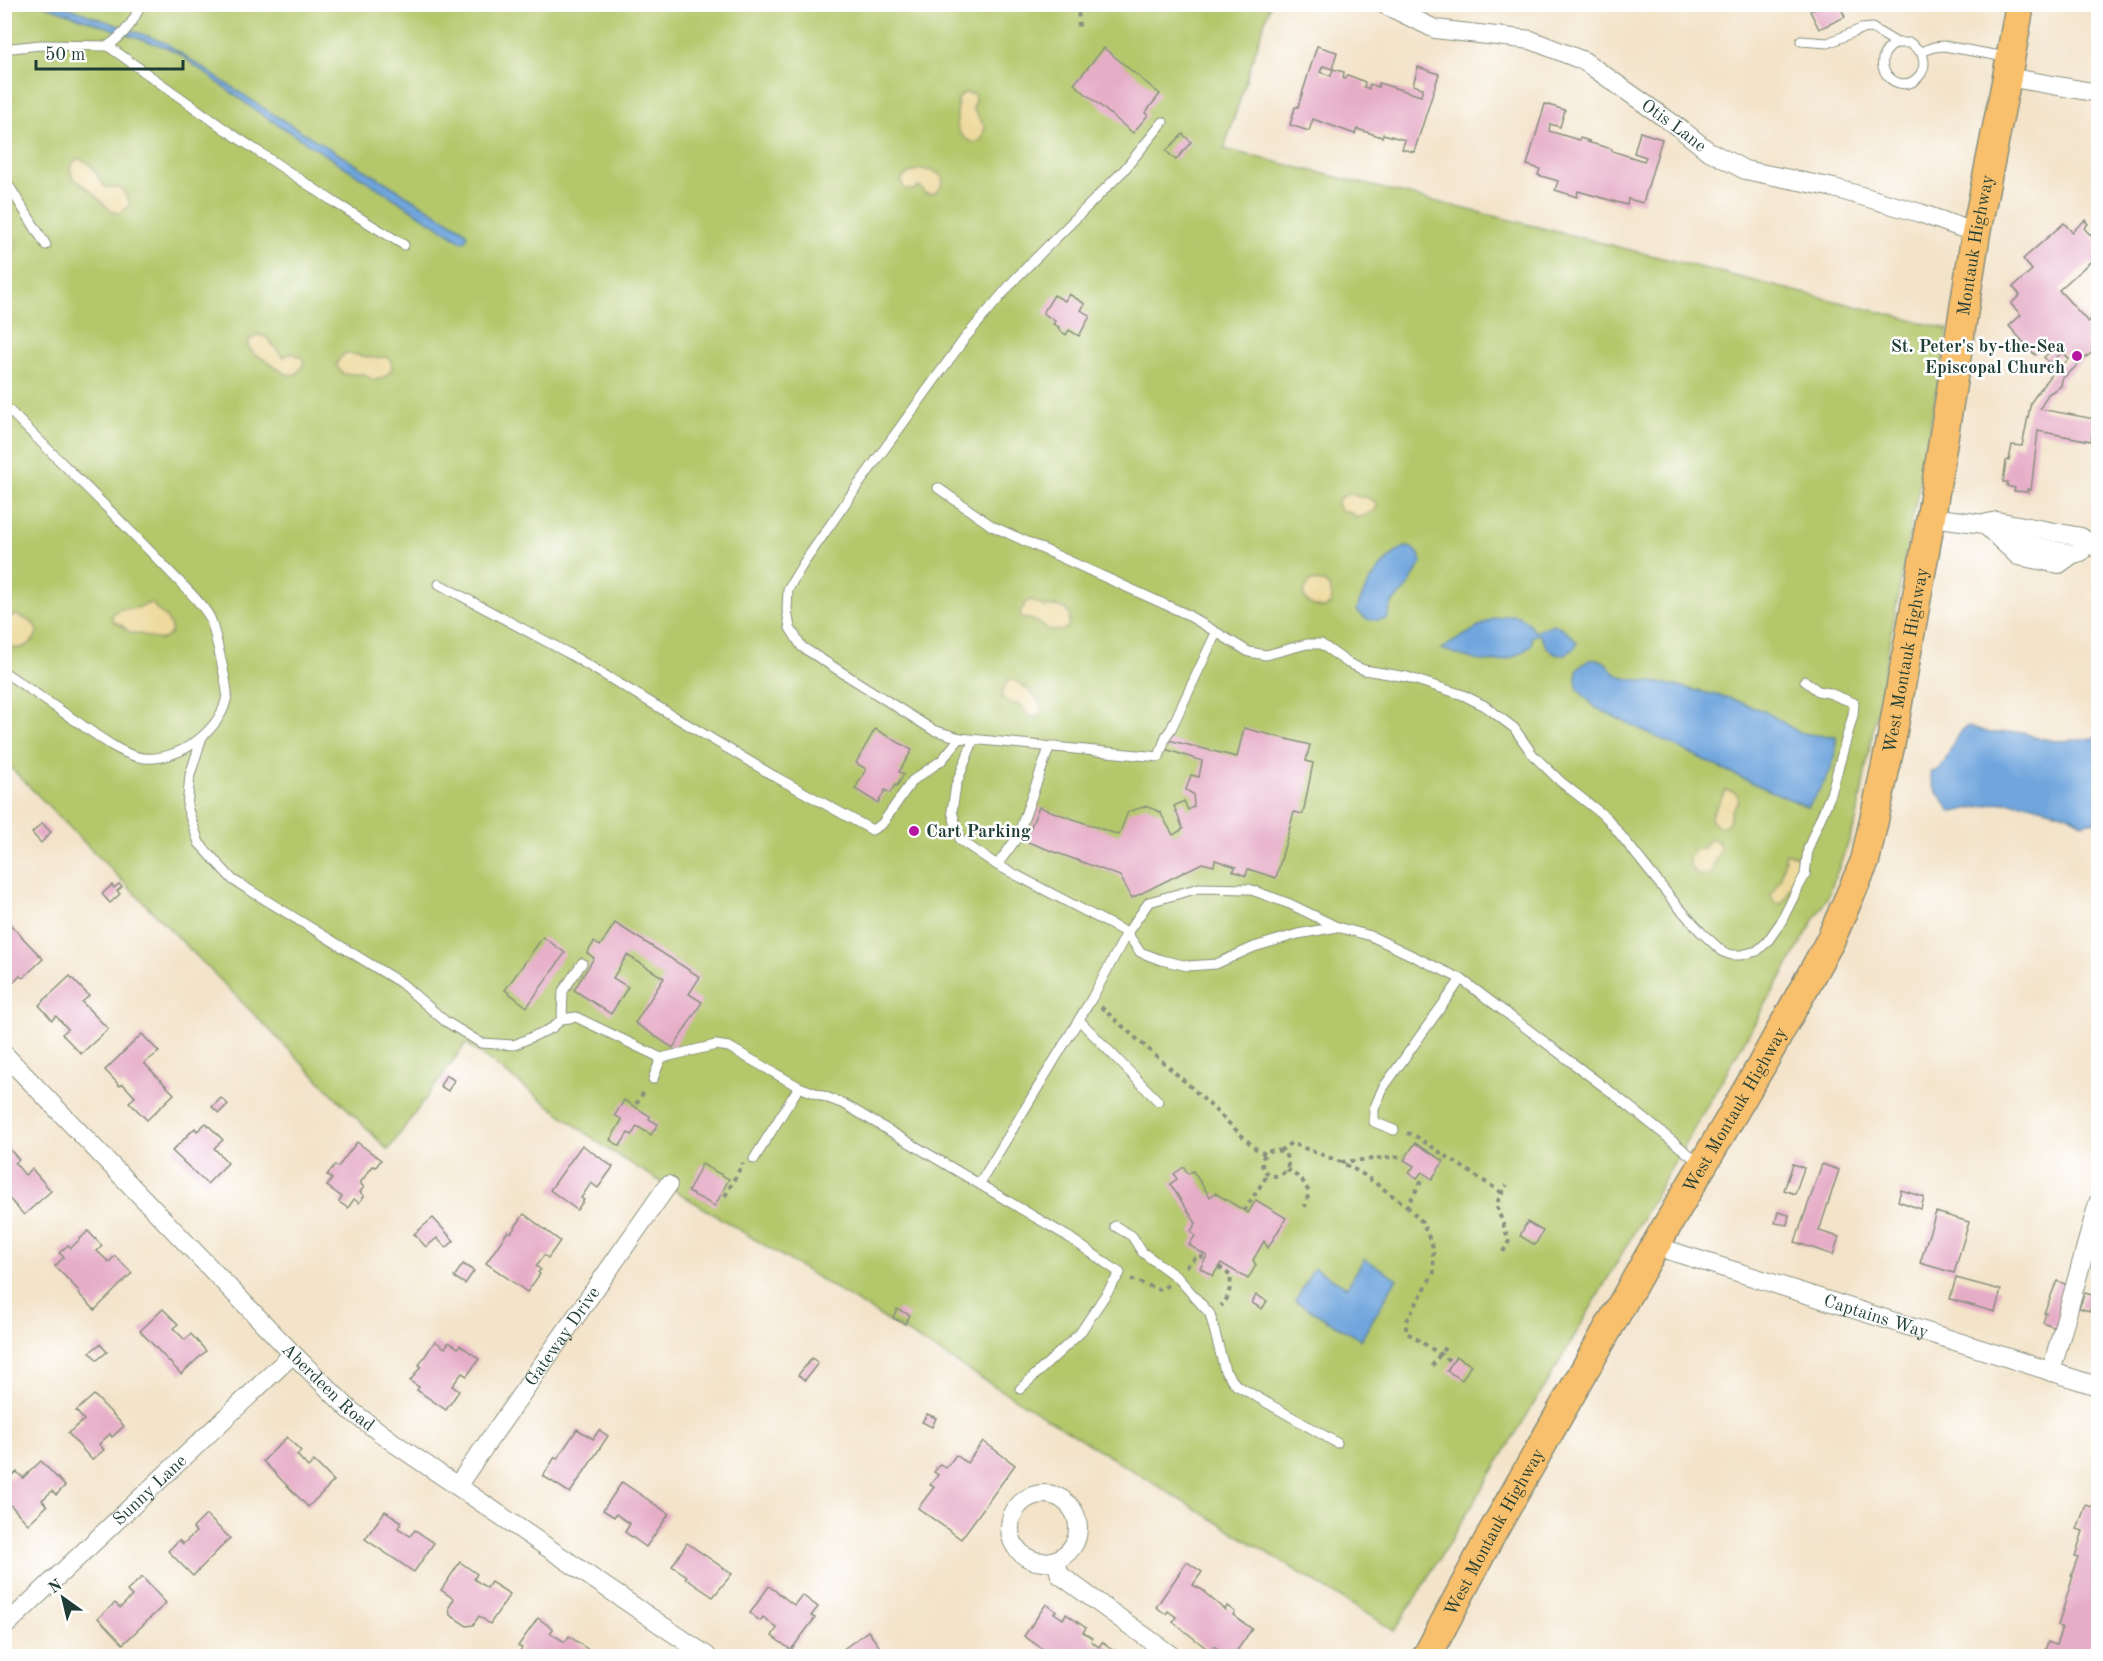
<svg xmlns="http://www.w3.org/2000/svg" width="2103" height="1661" viewBox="0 0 2103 1661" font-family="'Old Standard TT',serif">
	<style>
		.green { fill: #b4c76a; stroke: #6a824f; stroke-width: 1.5 }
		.sand { fill: #eeda9e; stroke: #868c69; stroke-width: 1.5 }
		.water { fill: #70a5dd; stroke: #487188; stroke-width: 1.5 }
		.building { fill: #e6adc7 }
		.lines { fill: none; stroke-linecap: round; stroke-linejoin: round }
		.lane-casing { stroke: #89907e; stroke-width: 11 }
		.street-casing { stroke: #89907e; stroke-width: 20 }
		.primary-casing { stroke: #89907e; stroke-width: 31 }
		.path { stroke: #89907e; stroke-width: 4; stroke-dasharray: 4.5 4.5; stroke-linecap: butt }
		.lane { stroke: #fff; stroke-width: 9 }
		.street { stroke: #fff; stroke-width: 18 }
		.primary { stroke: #f8bf6c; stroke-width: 28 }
		.poi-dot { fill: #b5179e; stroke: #fff; stroke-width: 2 }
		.labels { text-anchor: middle; stroke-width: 5; stroke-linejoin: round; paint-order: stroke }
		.street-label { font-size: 18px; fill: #1f3d34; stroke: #fff }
		.poi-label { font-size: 18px; font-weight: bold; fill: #1f3d34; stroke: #fff; text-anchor: end }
	</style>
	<rect width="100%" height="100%" fill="#fff"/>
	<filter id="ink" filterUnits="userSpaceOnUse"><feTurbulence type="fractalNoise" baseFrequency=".0167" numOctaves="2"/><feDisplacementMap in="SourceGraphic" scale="12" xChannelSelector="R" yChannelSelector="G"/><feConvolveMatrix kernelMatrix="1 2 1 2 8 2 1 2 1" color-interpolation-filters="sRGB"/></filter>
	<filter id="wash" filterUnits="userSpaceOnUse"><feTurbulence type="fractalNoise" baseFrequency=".008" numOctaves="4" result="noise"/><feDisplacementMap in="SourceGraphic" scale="24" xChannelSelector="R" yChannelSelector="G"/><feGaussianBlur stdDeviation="1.35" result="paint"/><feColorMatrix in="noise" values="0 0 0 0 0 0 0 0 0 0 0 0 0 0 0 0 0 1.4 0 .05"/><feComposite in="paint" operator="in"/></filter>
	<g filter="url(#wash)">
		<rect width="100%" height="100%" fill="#f3e3c9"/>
		<!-- green -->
		<path class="green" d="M4 5H1270L1224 149 1948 329 1856 822 1828 896 1560 1361 1395 1631 607 1149 466 1043 388 1150 5 762Z"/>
		<!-- sand -->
		<g class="sand">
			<path d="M964 93 974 94 975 99 973 109 985 127 981 140 975 143C951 135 957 119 958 99Z"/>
			<path d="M76 159C93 159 96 176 105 187L121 188 130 202 127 208 119 214 110 210 90 190 72 177 70 168Z"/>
			<path d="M921 169C931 172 941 169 943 183 939 191 934 196 925 193L920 186 913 190 904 189 901 180 907 174Z"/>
			<path d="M5 236H8L16 242V249L5 253Z"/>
			<path d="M258 335 266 337 283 357 292 353 302 358 304 362C294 393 270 358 255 355L248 346 249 340Z"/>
			<path d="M346 353 373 358 386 357 391 361 392 369C385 379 374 384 365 374H344L336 366 339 359Z"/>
			<path d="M1349 493 1359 497H1366L1376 502 1377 507 1374 511 1359 518 1349 512 1340 510 1337 504 1339 499Z"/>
			<path d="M1310 581 1323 582 1328 585 1332 597 1330 605 1324 608C1314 607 1305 604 1303 593Z"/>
			<path d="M1031 600 1045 607 1057 606 1066 609 1070 616 1068 627C1055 637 1043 625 1032 620 1029 618 1025 619 1022 618L1020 613 1026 602Z"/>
			<path d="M150 603 154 605 157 610 165 616 171 626V633C160 645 152 637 140 634 134 632 135 635 130 632 124 628 122 624 114 622L112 618 113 613 121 609 137 608Z"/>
			<path d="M5 613 11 616 17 615C23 619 33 620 36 628 42 641 14 658 6 641 2 634 4 621 5 613Z"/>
			<path d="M1009 679C1021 682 1039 697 1042 709 1035 727 1026 712 1019 704H1013L1003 699 1002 692Z"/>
			<path d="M1726 790 1736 793 1739 800 1732 810 1728 824 1720 827 1712 821 1711 816Z"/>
			<path d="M1709 839 1718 841 1720 849 1710 874 1702 876C1692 872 1689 867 1689 857L1694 850 1703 848Z"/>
			<path d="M1786 853 1798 856 1800 861 1786 898 1782 903 1777 904 1773 901 1771 895 1781 877Z"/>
		</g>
		<!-- water -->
		<g class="water">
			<path d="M43 5H61L164 42 271 113 464 230 468 236 465 241H461L255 110 179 54 168 48Z"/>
			<path d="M1405 547C1415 547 1418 552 1422 561L1407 588 1392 603 1387 619C1374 620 1365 623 1357 610 1363 588 1384 557 1405 547Z"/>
			<path d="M1511 615C1522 616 1528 621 1534 631H1537L1553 624C1563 627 1571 634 1577 642L1575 648C1556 664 1547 649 1539 634L1531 637 1532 643C1528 649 1523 652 1517 655 1489 670 1468 657 1441 649L1494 618Z"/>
			<path d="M1598 659 1605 662 1614 673 1624 678 1672 685 1729 698 1766 712 1798 732 1815 735 1836 736C1837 768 1825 781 1808 807L1750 782 1596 708 1578 690 1576 680 1577 671 1581 666 1589 660Z"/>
			<path d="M1968 726 1990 733 2023 732 2034 737 2055 741 2080 740 2098 737V821L2082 823 2066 814 2026 803 2002 802 1953 812 1950 810C1942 796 1929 789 1931 772 1951 770 1947 737 1968 726Z"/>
			<path d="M1364 1259 1397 1278 1361 1340 1295 1301 1314 1268 1347 1287Z"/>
		</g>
		<g id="blocks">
			<!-- building -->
			<g class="building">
				<path d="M1824 4H1839L1845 17 1819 29 1810 11Z"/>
				<path d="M1317 46 1337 52 1332 69 1323 66 1320 72 1331 76 1333 69 1344 72 1343 78 1345 79 1347 75 1353 77 1365 82 1364 87 1369 89 1370 84 1378 87 1379 83 1421 96 1423 88 1413 85 1418 67 1439 74 1414 152 1402 149 1405 140 1383 134 1382 137 1357 129 1355 134 1313 119 1309 131 1290 125 1295 107H1298Z"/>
				<path d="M1104 48 1160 94 1145 113 1148 115 1133 133 1074 84Z"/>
				<path d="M1545 104 1565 110 1560 127 1550 124 1549 131 1579 140 1580 138 1589 141 1587 142 1612 149V151L1644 161 1646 157 1634 153 1640 132 1662 139 1643 203 1628 199 1627 205 1578 191 1577 197 1555 190 1558 181 1538 175 1540 169 1527 165Z"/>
				<path d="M1183 134 1191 142 1176 160 1166 151Z"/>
				<path d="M2085 220 2088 224 2084 228 2096 241 2098 239V271L2090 262 2059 290 2088 322 2098 313V347L2062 379 2061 386 2048 394 2040 409 2095 419 2094 425 2098 426V436L2092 435 2091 441 2038 431 2031 490 2027 489 2028 492 2014 491 2015 488 2007 486 2008 482H2003L2006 461 2009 460 2012 445 2022 446 2031 402 2049 377 2069 359 2063 352 2049 363 2044 357 2053 350 2048 344 2035 355 2009 326 2021 315 2011 304 2020 295 2013 287 2032 270 2023 259 2064 223 2072 232Z"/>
				<path d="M1069 294 1085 304 1081 310 1090 316 1079 336 1069 330 1066 335 1058 329 1059 327 1053 324 1055 321 1043 313 1054 295 1065 301Z"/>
				<path d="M1244 728 1310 745 1306 761 1313 763 1303 814 1294 812 1276 878 1248 869 1246 876 1233 871 1236 867 1215 860 1214 866 1202 863 1132 898 1120 876 1025 841 1039 807 1119 835 1128 812 1146 806 1160 812 1173 835 1183 829 1174 806 1184 801 1188 810 1194 806 1193 794 1186 790 1191 775 1199 777 1202 761 1165 749 1168 740 1237 757Z"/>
				<path d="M875 729 912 750 899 772 904 774 897 786 895 785 890 793 885 790 878 803 855 789 866 769 856 763Z"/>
				<path d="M42 823 51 832 41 843 32 833Z"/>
				<path d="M119 884 122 887 117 891 120 894 110 903 102 894 112 885 114 888Z"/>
				<path d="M4 918 43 959 23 978 20 976 13 983 4 975Z"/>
				<path d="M615 923 700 977 689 994 702 1002 673 1048 635 1023 664 978 627 955 613 978 628 987 611 1014 574 990 594 958 587 953 594 942 600 946Z"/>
				<path d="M543 937 565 953 527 1007 505 990Z"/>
				<path d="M70 976 89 996 82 1002 108 1029 81 1054 62 1034 68 1029 56 1016 52 1020 39 1005Z"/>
				<path d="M142 1034 159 1052 144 1063 174 1094 147 1120 129 1102 135 1097 123 1084 120 1086 105 1070Z"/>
				<path d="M446 1075 454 1080 448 1091 440 1086Z"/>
				<path d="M221 1098 228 1104 219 1113 212 1107Z"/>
				<path d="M624 1100 650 1116 649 1119 658 1124 651 1135 637 1126 632 1135 628 1133 620 1146 610 1140 622 1120 615 1115Z"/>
				<path d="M206 1123 223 1140 214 1148 228 1163 207 1184 172 1151 195 1128 197 1131Z"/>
				<path d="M357 1142 381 1160 376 1167 373 1166 360 1183 364 1187 360 1192 364 1196 359 1203 354 1199 348 1208 339 1202 342 1197 327 1186 332 1179 327 1175 335 1165 338 1167Z"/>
				<path d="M1415 1143 1444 1161 1432 1179 1422 1172 1417 1178 1409 1173 1414 1166 1404 1160Z"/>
				<path d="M6 1145 19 1160 15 1163 25 1175 32 1169 51 1191 24 1215 4 1193Z"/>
				<path d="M582 1145 613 1167 598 1188 591 1183 581 1198 584 1200 577 1210 550 1190Z"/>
				<path d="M702 1164 729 1179 715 1206 688 1192Z"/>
				<path d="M1793 1164 1804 1168 1795 1194 1784 1190Z"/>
				<path d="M1822 1164 1839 1170 1819 1231 1839 1237 1833 1255 1795 1242Z"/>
				<path d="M1184 1167 1188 1174 1193 1171 1210 1197 1215 1193 1248 1213 1256 1200 1286 1218 1268 1248 1264 1241 1253 1260 1256 1265 1248 1279 1221 1263 1213 1276 1200 1268 1207 1256 1189 1245 1195 1236 1191 1231 1196 1223 1170 1184 1177 1179 1174 1174Z"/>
				<path d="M1901 1190 1924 1197 1921 1209 1898 1201Z"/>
				<path d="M1778 1212 1789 1215 1787 1225 1775 1223Z"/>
				<path d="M1936 1212 1969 1222 1954 1273 1920 1263Z"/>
				<path d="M524 1214 560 1241 548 1258 544 1255 536 1266 541 1270 538 1272 540 1274 527 1292 486 1263 508 1231 511 1233Z"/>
				<path d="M433 1218 454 1241 446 1248 437 1238 426 1247 414 1234Z"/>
				<path d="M1527 1222 1543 1231 1535 1245 1520 1236Z"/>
				<path d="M88 1231 102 1246 97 1251 109 1262 115 1256 132 1273 95 1310 78 1293 79 1291 55 1266 64 1257 59 1253 68 1245 71 1248Z"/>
				<path d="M463 1264 474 1271 465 1284 454 1277Z"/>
				<path d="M1956 1278 2001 1290 1995 1312 1950 1299Z"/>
				<path d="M2057 1281 2076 1288 2060 1330 2043 1323 2046 1313H2044Z"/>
				<path d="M2085 1293 2095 1296 2090 1311 2079 1308Z"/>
				<path d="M1256 1295 1267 1301 1262 1309 1252 1303Z"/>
				<path d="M163 1309 178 1324 173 1328 185 1340 191 1334 206 1351 181 1374 140 1331Z"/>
				<path d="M897 1309 910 1315 905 1324 893 1318Z"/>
				<path d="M435 1341 445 1348 449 1342 458 1348 460 1345 479 1359 467 1376 462 1373 452 1386 459 1391 446 1410 417 1390 419 1387 410 1381 421 1366 419 1365Z"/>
				<path d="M100 1344 107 1352 97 1360 90 1352Z"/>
				<path d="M1456 1356 1471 1365 1462 1380 1447 1371Z"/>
				<path d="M812 1358 818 1363 805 1380 798 1375Z"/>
				<path d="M94 1395 124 1426 112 1437 110 1434 99 1444 104 1450 92 1460 68 1433 84 1420 76 1411Z"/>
				<path d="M927 1414 936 1418 932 1427 922 1422Z"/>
				<path d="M577 1429 593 1439 599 1430 608 1436 570 1493 543 1476 555 1457 557 1459Z"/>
				<path d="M287 1437 301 1451 297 1455 308 1467 314 1461 334 1481 308 1507 263 1461Z"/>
				<path d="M983 1441 1015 1465 961 1539 918 1508 934 1487 930 1485 938 1475 934 1472 940 1464 946 1468 956 1455 967 1463Z"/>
				<path d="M41 1461 65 1486 56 1495 52 1491 42 1500 47 1506 28 1524 4 1498V1482L17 1472 23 1478Z"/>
				<path d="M2098 1463V1485L2092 1483Z"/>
				<path d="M622 1482 669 1514 646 1547 625 1532 630 1524 616 1514 614 1517 603 1510Z"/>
				<path d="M2098 1488V1646L2095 1656H2043L2048 1642 2056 1645 2062 1628 2058 1626 2073 1576H2071L2078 1557 2075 1556 2083 1531 2077 1529 2086 1505 2092 1507Z"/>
				<path d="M385 1511 402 1522 398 1528 410 1536 415 1530 434 1543 414 1572 365 1539Z"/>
				<path d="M206 1515 230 1538 193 1576 168 1551 179 1540 183 1544 196 1532 193 1528Z"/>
				<path d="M687 1543 732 1574 713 1597 685 1578 687 1576 672 1566Z"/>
				<path d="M460 1562 477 1574 474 1579 487 1588 491 1582 510 1594 490 1624 479 1616 473 1625 467 1626 450 1615 449 1607 454 1599 441 1590Z"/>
				<path d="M1187 1562 1202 1572 1193 1585 1206 1592 1205 1593 1225 1610 1227 1606 1235 1612 1233 1615 1252 1629 1233 1656H1224L1221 1654 1222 1652 1214 1646 1210 1651 1173 1622 1176 1617 1168 1611 1166 1614 1156 1607Z"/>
				<path d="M142 1577 166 1603 123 1644 98 1618 115 1603 120 1608 132 1596 127 1591Z"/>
				<path d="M769 1586 794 1605 802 1595 818 1607 811 1616 815 1618 791 1650 772 1636 777 1628 763 1617 760 1621 750 1613Z"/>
				<path d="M1046 1604 1056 1611 1054 1613 1063 1619 1066 1614 1086 1628 1083 1632 1092 1638 1091 1641 1099 1647 1102 1642 1123 1656H1047L1042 1653 1044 1650 1024 1636Z"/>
				<path d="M538 1618 553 1629 550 1633 565 1642 569 1636 590 1651 587 1656H516L522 1648 518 1646Z"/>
				<path d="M868 1631 879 1646 869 1654 871 1656H834Z"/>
			</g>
		</g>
	</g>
	<g filter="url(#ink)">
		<use href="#blocks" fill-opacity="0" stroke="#89907e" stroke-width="1.5"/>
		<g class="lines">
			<defs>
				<g id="lane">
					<path d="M1801 41 1828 43 1861 29 1872 28 1897 43H1910L1921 52"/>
					<path d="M1897 43C1862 60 1899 102 1920 75 1925 68 1925 60 1921 52L1934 47 1944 46 2006 57"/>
					<path d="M108 46C122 36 135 22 140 4"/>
					<path d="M4 51 12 48 40 45 108 46 226 130 334 202 404 245"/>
					<path d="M1163 122 1124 170 1016 278 965 338 856 488 803 564 788 589 787 610 790 628 802 647 933 730 960 738 1159 757 1166 736 1171 729 1216 633"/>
					<path d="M4 178 46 245"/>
					<path d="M4 405C58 460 115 514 168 570 180 583 202 602 210 618 214 628 227 683 227 694 224 729 178 762 144 758 122 756 94 733 76 721 52 705 28 688 4 672"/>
					<path d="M938 488 992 526 1186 614 1249 652 1266 655 1307 644H1321L1348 663 1364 670 1407 677 1463 695 1485 706 1514 728 1533 755 1561 782 1607 818 1674 902 1701 932 1723 952 1732 955H1741L1757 951 1767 942 1781 922 1798 888 1805 875 1808 849 1814 833 1831 794 1853 715 1854 703 1829 693 1818 691 1805 681"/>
					<path d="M439 584 566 652 774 776 872 830 882 824 912 781 942 760 960 738"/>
					<path d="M202 737 190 775 187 807 199 843 233 880 401 983 445 1021 481 1043 514 1045 552 1028 562 1019 563 991 582 963"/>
					<path d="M973 741 956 785 952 811 960 840 997 865 1127 933 1140 952 1161 960 1188 966 1216 964 1254 947 1298 934 1337 927 1290 904 1249 889 1199 888 1149 902 1127 933 1092 998 980 1183"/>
					<path d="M997 865 1017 838 1049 748"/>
					<path d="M1337 927 1371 936 1461 979 1615 1095 1701 1164"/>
					<path d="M562 1019 576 1017 661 1058 653 1079"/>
					<path d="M1079 1020 1158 1101"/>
					<path d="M661 1058 716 1045 729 1047 799 1087 844 1104 1067 1236 1120 1273 1080 1333 1020 1389"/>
					<path d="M1394 1130 1374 1122V1109L1383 1088 1461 979"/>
					<path d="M754 1159 799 1087"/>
					<path d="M1115 1226 1132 1236 1142 1252 1178 1278 1210 1314 1225 1371 1236 1385 1337 1443"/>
				</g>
				<g id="street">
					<path id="s1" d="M1383 4 1435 29 1531 40 1584 61 1682 130 1707 150 1745 170 1834 188 1920 213 1976 233"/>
					<path d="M2007 77 2098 93"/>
					<path d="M1931 517 1984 524 2018 556 2059 564 2073 554"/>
					<path d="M1984 524 1997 521 2081 537 2098 549"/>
					<path d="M2000 539 2073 554 2081 552"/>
					<path id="s2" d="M4 1054 293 1354 350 1410 394 1443 707 1656"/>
					<path id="s3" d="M1655 1246 2097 1386"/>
					<path d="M2051 1372 2098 1203"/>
					<path id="s4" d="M457 1486 668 1185"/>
					<circle cx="1044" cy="1528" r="34"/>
					<path d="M1056 1561 1060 1575 1172 1656"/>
					<path id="s5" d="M4 1627 293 1354"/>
				</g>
				<g id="primary">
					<path id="s6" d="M1427 1656 1492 1533 1655 1246 1761 1066 1830 941 1865 861 1891 742 1931 517 1976 233 2007 77 2020 4"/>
				</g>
			</defs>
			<!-- lane casing -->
			<use href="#lane" class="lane-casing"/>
			<!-- street casing -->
			<use href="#street" class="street-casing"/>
			<!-- primary casing -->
			<use href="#primary" class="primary-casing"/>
			<!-- path -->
			<g class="path">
				<path d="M1078 4 1079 27"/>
				<path d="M1101 1007 1192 1088 1256 1149 1265 1154"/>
				<path d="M636 1104 646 1089"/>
				<path d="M1407 1133 1414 1135 1502 1193"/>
				<circle cx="1275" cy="1163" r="13"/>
				<path d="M1280 1151 1291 1143 1341 1162 1364 1175 1407 1206 1424 1177"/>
				<path d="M1341 1162 1404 1156"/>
				<path d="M1287 1169 1302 1180 1309 1192 1305 1207"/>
				<path d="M725 1196 743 1163"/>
				<path d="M1407 1206 1422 1222 1433 1247 1434 1272 1406 1322V1332L1452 1362"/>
				<path d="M1244 1211 1268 1174"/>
				<path d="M1503 1252 1509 1241 1496 1204 1507 1185"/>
				<path d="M1186 1267 1197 1256 1205 1258"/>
				<path d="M1219 1267 1231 1276C1230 1287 1230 1298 1221 1306"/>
				<path d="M1131 1279 1160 1290 1168 1285"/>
				<path d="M1432 1366 1447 1344"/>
			</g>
			<!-- lane -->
			<use href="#lane" class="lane"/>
			<!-- street -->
			<use href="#street" class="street"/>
			<!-- primary -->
			<use href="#primary" class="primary"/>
		</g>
	</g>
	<!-- markers -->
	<g class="poi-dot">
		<circle cx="2077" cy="356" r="6"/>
		<circle cx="914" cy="831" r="6"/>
	</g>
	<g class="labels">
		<!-- street labels -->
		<g class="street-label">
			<text dy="6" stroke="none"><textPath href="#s1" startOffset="322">Otis Lane</textPath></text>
			<text dy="6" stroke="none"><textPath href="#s6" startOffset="1534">Montauk Highway</textPath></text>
			<text dy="6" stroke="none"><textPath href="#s6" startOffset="1113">West Montauk Highway</textPath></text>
			<text dy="6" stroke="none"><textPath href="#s6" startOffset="627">West Montauk Highway</textPath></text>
			<text dy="6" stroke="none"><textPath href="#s3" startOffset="232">Captains Way</textPath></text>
			<text dy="6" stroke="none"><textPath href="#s4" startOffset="183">Gateway Drive</textPath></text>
			<text dy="6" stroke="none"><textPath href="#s2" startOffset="465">Aberdeen Road</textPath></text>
			<text dy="6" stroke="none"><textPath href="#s5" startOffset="200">Sunny Lane</textPath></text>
			<text dy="6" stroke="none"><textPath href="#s6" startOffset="141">West Montauk Highway</textPath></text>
		</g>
		<!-- poi labels -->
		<g class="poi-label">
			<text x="2065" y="352">St. Peter's by-the-Sea<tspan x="2065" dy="21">Episcopal Church</tspan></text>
			<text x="926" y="837" text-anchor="start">Cart Parking</text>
		</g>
	</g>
	<!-- margin -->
	<rect width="2103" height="1661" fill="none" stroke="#fff" stroke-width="24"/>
	<!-- north arrow -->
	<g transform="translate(63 1598) rotate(326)" stroke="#ffffff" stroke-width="4.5" paint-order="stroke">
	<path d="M0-4.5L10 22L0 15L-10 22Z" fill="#1f3d34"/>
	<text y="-9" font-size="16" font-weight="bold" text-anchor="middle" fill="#1f3d34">N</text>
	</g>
	<!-- scale -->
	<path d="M36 60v9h147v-9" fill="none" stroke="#1f3d34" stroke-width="3"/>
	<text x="45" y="60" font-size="18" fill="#1f3d34" stroke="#ffffff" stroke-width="4.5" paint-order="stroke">50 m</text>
</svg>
